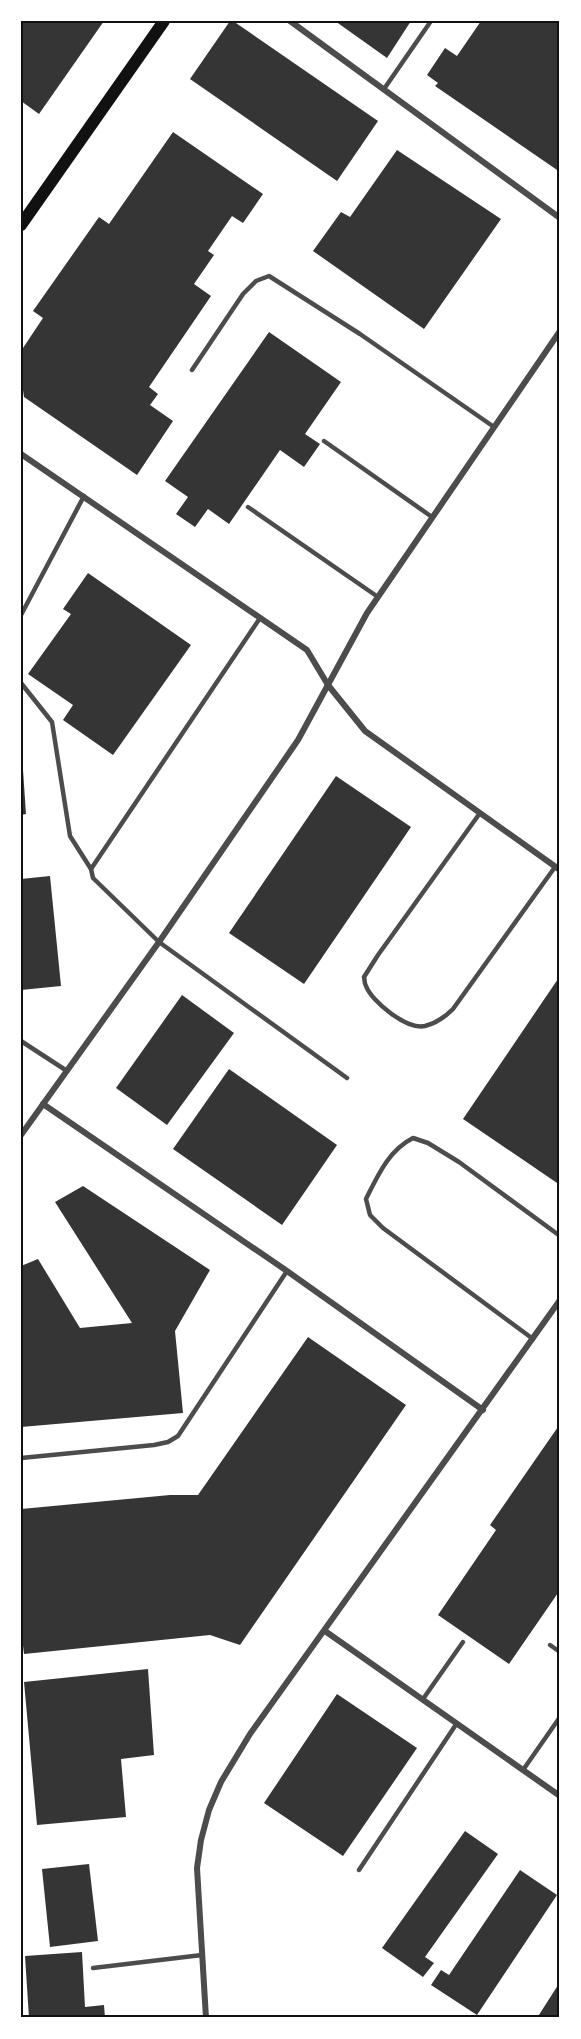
<svg xmlns="http://www.w3.org/2000/svg" width="581" height="2039" viewBox="0 0 581 2039" font-family="'Exo 2',sans-serif">
	<style>
		.building { fill: #353535 }
		.lines { fill: none; stroke-linecap: round; stroke-linejoin: round }
		.service { stroke: #4c4c4c; stroke-width: 4.5 }
		.minor { stroke: #4c4c4c; stroke-width: 6 }
		.secondary { stroke: #111; stroke-width: 12 }
		.neatline { fill: none; stroke: #111; stroke-width: 2 }
	</style>
	<rect width="100%" height="100%" fill="#fff"/>
	<!-- building -->
	<g class="building">
		<path d="M21 21H104L39 114 21 101Z"/>
		<path d="M230 21H233L378 121 337 181 190 79Z"/>
		<path d="M335 21H411L387 58Z"/>
		<path d="M481 21H560V172L435 86 438 83 427 75 445 48 457 56Z"/>
		<path d="M173 132 263 194 243 223 232 216 208 251 214 255 194 284 211 296 149 387 158 394 150 405 173 421 137 475 24 397 21 376V351L43 318 33 311 99 217 109 224Z"/>
		<path d="M397 150 501 219 424 329 313 251 341 212 350 217Z"/>
		<path d="M269 332 341 382 305 434 320 444 304 467 280 450 229 524 208 509 195 527 176 514 188 497 165 481Z"/>
		<path d="M88 573 191 645 113 755 63 720 73 705 28 674 71 614 63 609Z"/>
		<path d="M21 770H23L26 814 21 815Z"/>
		<path d="M336 776 411 827 304 984 229 933Z"/>
		<path d="M50 876 61 986 21 990V879Z"/>
		<path d="M560 976V1185L463 1119Z"/>
		<path d="M182 995 234 1033 167 1125 116 1088Z"/>
		<path d="M229 1069 337 1145 282 1225 173 1149Z"/>
		<path d="M83 1186 210 1270 175 1331 183 1413 21 1427V1266L38 1259 80 1328 132 1323 55 1202Z"/>
		<path d="M308 1337 406 1405 240 1645 210 1635 24 1654 21 1628V1509L170 1495H198Z"/>
		<path d="M560 1424V1590L509 1664 438 1615 496 1530 490 1525Z"/>
		<path d="M148 1669 154 1755 121 1759 126 1817 37 1825 24 1682Z"/>
		<path d="M337 1694 417 1748 343 1856 264 1803Z"/>
		<path d="M465 1831 498 1854 425 1957 434 1963 423 1977 382 1948Z"/>
		<path d="M89 1864 98 1941 50 1947 42 1869Z"/>
		<path d="M520 1870 557 1895 477 2015 431 1985 441 1970 449 1975Z"/>
		<path d="M82 1952 85 2007 104 2005 105 2018H29L25 1956Z"/>
		<path d="M560 1982V2018H537Z"/>
	</g>
	<g class="lines">
		<!-- service -->
		<g class="service">
			<path d="M384 89 431 21"/>
			<path d="M192 370 243 294 256 281 269 276 360 334 494 427"/>
			<path d="M324 441 432 517"/>
			<path d="M248 507 378 597"/>
			<path d="M21 615 84 496"/>
			<path d="M260 618 91 869 93 878 159 942 347 1078"/>
			<path d="M21 683 52 722 70 836 91 869"/>
			<path d="M480 813 378 955 364 977C365 980 364 983 366 986 372 1002 407 1030 425 1026 437 1023 445 1017 453 1009L555 867"/>
			<path d="M21 1041 67 1071"/>
			<path d="M533 1339 383 1228 370 1215 366 1199C378 1175 389 1150 413 1138L428 1143 459 1162 560 1236"/>
			<path d="M21 1458 154 1445 168 1442 178 1436 287 1271"/>
			<path d="M550 1645 560 1652"/>
			<path d="M423 1699 463 1642"/>
			<path d="M523 1770 560 1717"/>
			<path d="M359 1870 457 1723"/>
			<path d="M93 1968 202 1955"/>
		</g>
		<!-- minor -->
		<g class="minor">
			<path d="M290 21 560 218"/>
			<path d="M21 454 307 650 328 685 365 731 560 870"/>
			<path d="M43 1104 287 1271 483 1410"/>
			<path d="M21 1135 159 942 298 740 367 613 560 331"/>
			<path d="M325 1631 560 1796"/>
			<path d="M206 2018 197 1868 201 1840 209 1810 221 1782 250 1734 560 1300"/>
		</g>
		<!-- secondary -->
		<path class="secondary" d="M21 225 164 21"/>
	</g>
	<!-- border -->
	<rect width="581" height="2039" fill="none" stroke="#ffffff" stroke-width="45"/>
	<rect x="22" y="22" width="536" height="1994" class="neatline"/>
</svg>
